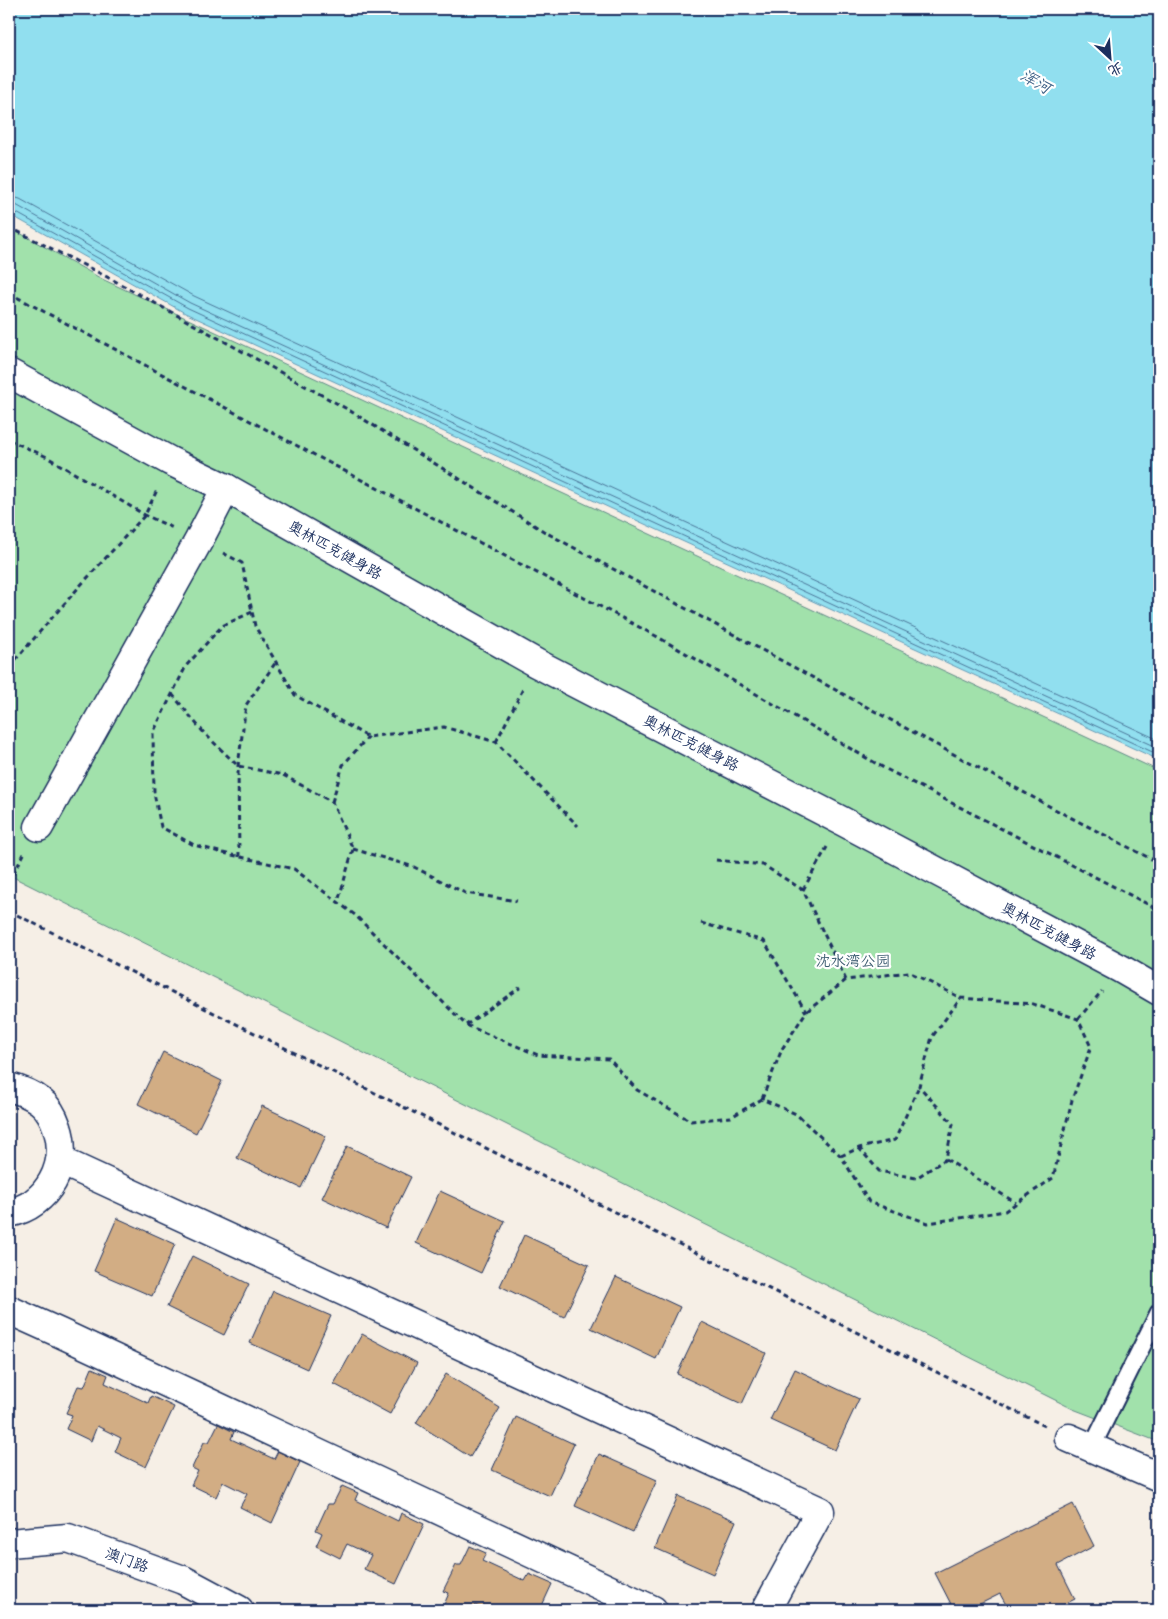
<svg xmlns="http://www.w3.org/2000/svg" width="1168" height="1619" viewBox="0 0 1168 1619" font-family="'Patrick Hand','LXGW WenKai TC',sans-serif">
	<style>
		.park { fill: #a1e1ab; stroke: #5e8884 }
		.water { fill: #91dfef; stroke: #6299b5 }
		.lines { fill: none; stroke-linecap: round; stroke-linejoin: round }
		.shore { stroke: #4a7598; stroke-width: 1 }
		.building { fill: #d2ad84; stroke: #1b2f5e }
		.lane-casing { stroke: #1b2f5e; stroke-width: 20 }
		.street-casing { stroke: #1b2f5e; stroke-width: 31 }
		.path { stroke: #1b2f5e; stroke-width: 3; stroke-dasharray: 5 4; stroke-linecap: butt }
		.lane { stroke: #fff; stroke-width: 16 }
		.street { stroke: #fff; stroke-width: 28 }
		.labels { text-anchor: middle; stroke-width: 4.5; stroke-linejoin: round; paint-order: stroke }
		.street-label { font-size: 15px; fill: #1b2f5e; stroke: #fff }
		.park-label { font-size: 15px; fill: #3c5c71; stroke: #fff }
		.water-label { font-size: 16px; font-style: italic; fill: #385b82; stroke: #fff }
	</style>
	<rect width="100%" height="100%" fill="#f6efe6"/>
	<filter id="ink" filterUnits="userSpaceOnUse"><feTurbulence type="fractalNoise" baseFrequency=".02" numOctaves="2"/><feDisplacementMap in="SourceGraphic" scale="10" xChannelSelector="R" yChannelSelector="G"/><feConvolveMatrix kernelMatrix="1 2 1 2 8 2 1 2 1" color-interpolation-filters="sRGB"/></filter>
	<g filter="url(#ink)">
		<!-- park -->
		<path class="park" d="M9 227 102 279 1159 771V1442L1073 1409 9 875Z"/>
		<!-- water -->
		<path class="water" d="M9 9H1159V760L185 313 9 214Z"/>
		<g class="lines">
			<!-- shore -->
			<g class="shore">
				<path d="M9 196 20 199 194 296 1159 740"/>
				<path d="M9 204 16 205 190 303 1159 748"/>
				<path d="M9 210 13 211 188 308 1159 755"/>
			</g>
		</g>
		<!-- building -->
		<g class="building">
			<path d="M163 1052 222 1081 196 1133 138 1104Z"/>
			<path d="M262 1106 326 1136 301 1188 237 1158Z"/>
			<path d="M347 1146 411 1177 386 1228 322 1198Z"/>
			<path d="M440 1191 505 1221 481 1273 416 1243Z"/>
			<path d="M117 1218 175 1244 152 1296 94 1271Z"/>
			<path d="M524 1235 589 1265 564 1317 500 1286Z"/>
			<path d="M192 1256 249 1284 224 1335 167 1307Z"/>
			<path d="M616 1277 680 1307 656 1359 591 1328Z"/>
			<path d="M273 1291 331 1316 307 1369 250 1343Z"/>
			<path d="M702 1322 766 1353 742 1404 677 1374Z"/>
			<path d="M362 1334 417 1363 390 1414 334 1384Z"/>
			<path d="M92 1368 108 1375 105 1383 148 1403 151 1396 174 1407 146 1467 115 1452 121 1438 97 1426 91 1441 66 1429 72 1415 66 1413 78 1386 84 1387Z"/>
			<path d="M795 1369 859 1399 835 1450 770 1420Z"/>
			<path d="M446 1374 500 1408 470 1457 416 1423Z"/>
			<path d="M516 1417 574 1444 550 1496 492 1470Z"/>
			<path d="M218 1424 234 1432 231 1439 274 1459 278 1451 300 1462 272 1523 240 1507 247 1494 223 1482 216 1497 191 1485 198 1471 192 1468 204 1442H209Z"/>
			<path d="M599 1454 657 1480 633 1532 575 1506Z"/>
			<path d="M342 1486 358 1493 355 1500 398 1521 401 1513 424 1524 396 1584 364 1569 371 1555 347 1544 340 1558 316 1546 322 1533 316 1530 328 1504H333Z"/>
			<path d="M678 1496 736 1521 713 1574 655 1548Z"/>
			<path d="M1073 1504 1094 1546 1058 1565 1075 1599 1053 1610H1009L1000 1594 968 1610H954L935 1573Z"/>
			<path d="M470 1546 486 1553 482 1561 525 1581 529 1574 552 1584 540 1610H486L475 1605 472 1610H450L443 1607 449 1593 443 1591 456 1565H461Z"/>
		</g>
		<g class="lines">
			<defs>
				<path id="lane" d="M1092 1447 1159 1312"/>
				<g id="street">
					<path d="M9 373 170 461 226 488 536 663 842 821 1121 969 1159 991"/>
					<path d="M39 827 199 540 226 488"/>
					<path d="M9 1087C20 1090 31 1094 40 1101 48 1107 54 1118 57 1127 70 1165 48 1205 9 1213"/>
					<path d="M61 1161 820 1511 766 1610"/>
					<path d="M9 1310 60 1333 653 1610"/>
					<path d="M1069 1438 1159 1477"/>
					<path d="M9 1543 68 1538 183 1580 239 1610"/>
				</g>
			</defs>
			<!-- lane casing -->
			<use href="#lane" class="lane-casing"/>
			<!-- street casing -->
			<use href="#street" class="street-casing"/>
			<!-- path -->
			<g class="path">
				<path d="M9 227 113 280 347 409 545 532 1060 812 1159 863"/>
				<path d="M9 293 656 636 884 768 1159 910"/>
				<path d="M9 440 45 456 145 515 173 528"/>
				<path d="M223 553 242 563 255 626 295 695 368 737 444 727 496 742 578 826"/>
				<path d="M252 612 222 626 186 666 153 733 154 793 161 827 194 845 223 853 294 869 355 915 466 1025 538 1055 609 1059 637 1090 691 1121 731 1117 762 1099 796 1114 841 1156 869 1202 928 1223 1005 1211 1053 1178 1072 1100 1091 1047 1078 1019 1033 1004 961 998 909 972 846 980 803 890 763 865 715 860"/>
				<path d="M9 667 79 587 145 515 158 488"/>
				<path d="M172 694 204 733 238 766 283 775 332 802 353 849 338 902"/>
				<path d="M496 742 523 689"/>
				<path d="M332 802 343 765 368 737"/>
				<path d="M353 849 414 867 465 893 517 901"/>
				<path d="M239 857 238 766 246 705 276 662"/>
				<path d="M9 882 25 852"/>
				<path d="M803 890 827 847"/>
				<path d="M9 911 1045 1426"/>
				<path d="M701 923 764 941 806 1012"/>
				<path d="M1078 1019 1102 991"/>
				<path d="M466 1025 521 987"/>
				<path d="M762 1099 782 1049 806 1012 846 980"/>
				<path d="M859 1148 879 1171 916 1178 946 1159 953 1124 919 1086 932 1037 961 998"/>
				<path d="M841 1156 859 1148 895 1140 919 1086"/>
				<path d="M946 1159 1016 1203"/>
			</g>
			<!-- lane -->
			<use href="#lane" class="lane"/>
			<!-- street -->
			<use href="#street" class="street"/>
		</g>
	</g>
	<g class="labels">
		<!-- street labels -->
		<g class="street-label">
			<text transform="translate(335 550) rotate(29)" y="5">奥林匹克健身路</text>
			<text transform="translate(691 743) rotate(27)" y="5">奥林匹克健身路</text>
			<text transform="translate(1049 931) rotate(28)" y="5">奥林匹克健身路</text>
			<text transform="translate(127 1560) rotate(20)" y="5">澳门路</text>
		</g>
		<!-- park labels -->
		<g class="park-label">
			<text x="853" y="966">沈水湾公园</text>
		</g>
		<!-- water labels -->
		<g class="water-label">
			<text transform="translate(1036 81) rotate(30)" y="6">浑河</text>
		</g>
	</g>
	<!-- margin -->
	<rect width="1168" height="1619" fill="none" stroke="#fff" stroke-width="30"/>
	<rect x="15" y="15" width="1138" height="1589" fill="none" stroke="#1b2f5e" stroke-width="2" filter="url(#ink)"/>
	<!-- north arrow -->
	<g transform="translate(1110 58) rotate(154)" stroke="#ffffff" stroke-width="4" paint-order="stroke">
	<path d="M0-4L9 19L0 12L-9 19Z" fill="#1b2f5e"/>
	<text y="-8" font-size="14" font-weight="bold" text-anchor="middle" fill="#1b2f5e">北</text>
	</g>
</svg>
